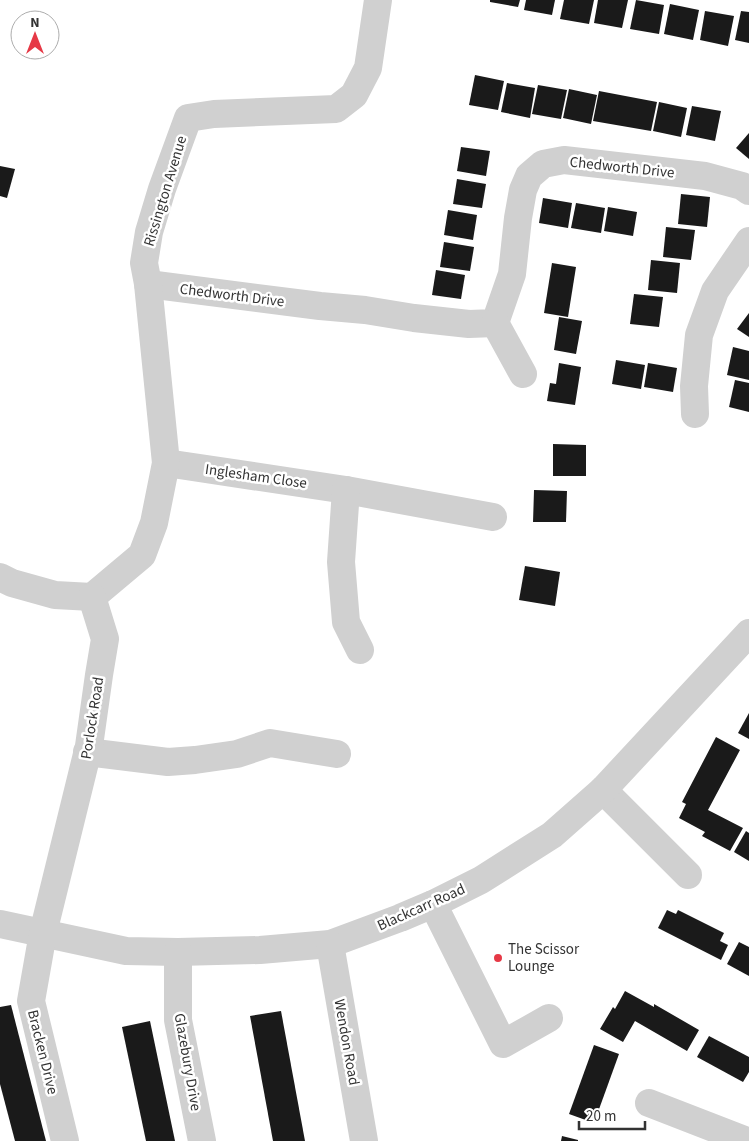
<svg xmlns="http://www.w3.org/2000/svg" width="749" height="1141" viewBox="0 0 749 1141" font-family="'Source Sans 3',sans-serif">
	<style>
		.building { fill: #1a1a1a }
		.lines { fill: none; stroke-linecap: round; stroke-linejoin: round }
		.minor { stroke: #d0d0d0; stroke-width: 28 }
		.poi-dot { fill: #e63946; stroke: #fff; stroke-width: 2 }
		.labels { text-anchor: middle; stroke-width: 5; stroke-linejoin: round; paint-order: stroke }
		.street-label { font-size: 15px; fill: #333; stroke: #fff }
		.poi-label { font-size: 15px; fill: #333; stroke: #fff; text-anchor: start }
	</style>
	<rect width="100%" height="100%" fill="#fff"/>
	<!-- building -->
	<g class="building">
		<path d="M490 0H520L518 7 490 2Z"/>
		<path d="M526 0H555L552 15 524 10Z"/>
		<path d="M564 0H594L589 24 560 19Z"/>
		<path d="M598 0H628L622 28 594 23Z"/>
		<path d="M636 0 664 5 659 34 630 29Z"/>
		<path d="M670 4 699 10 693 40 664 34Z"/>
		<path d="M705 11 734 16 728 46 700 40Z"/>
		<path d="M741 11 749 12V43L735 40Z"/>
		<path d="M475 75 504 81 498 110 469 105Z"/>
		<path d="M507 83 535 88 530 118 501 112Z"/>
		<path d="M538 85 567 90 561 119 532 114Z"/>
		<path d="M569 89 597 95 591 124 563 118Z"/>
		<path d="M599 91 657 102 651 131 593 121Z"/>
		<path d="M659 102 687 108 681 137 653 131Z"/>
		<path d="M692 106 721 111 715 141 686 135Z"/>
		<path d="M749 133V159L736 148Z"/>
		<path d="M461 147 490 151 486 176 457 171Z"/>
		<path d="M0 166 15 169 7 198 0 196Z"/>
		<path d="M457 179 486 184 482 208 453 204Z"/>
		<path d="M681 194 710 197 707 227 678 224Z"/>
		<path d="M543 198 572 203 568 228 539 223Z"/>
		<path d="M576 203 605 208 601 233 571 228Z"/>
		<path d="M608 207 637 212 633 236 604 231Z"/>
		<path d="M448 210 477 215 473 240 444 235Z"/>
		<path d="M666 227 695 230 691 260 663 257Z"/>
		<path d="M444 242 474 247 470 271 440 267Z"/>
		<path d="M651 260 680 263 677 293 648 290Z"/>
		<path d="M552 263 576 267 568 317 544 313Z"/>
		<path d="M436 270 465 275 461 299 432 295Z"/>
		<path d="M634 294 663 297 659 327 630 324Z"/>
		<path d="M749 313V337L737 329Z"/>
		<path d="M559 317 582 321 576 354 554 350Z"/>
		<path d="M733 347 749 351V380L727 375Z"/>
		<path d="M616 360 645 365 641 389 612 384Z"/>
		<path d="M559 363 581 367 575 405 547 401 550 383 556 384Z"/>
		<path d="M648 363 677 368 673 392 644 387Z"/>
		<path d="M735 380 749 383V412L729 407Z"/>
		<path d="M553 444 586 445V476H553Z"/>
		<path d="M534 490 567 491 566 522H533Z"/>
		<path d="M525 566 560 572 555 606 519 600Z"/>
		<path d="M749 713V739L738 733Z"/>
		<path d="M716 737 740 750 708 810 743 828 730 851 702 836 705 832 679 818 686 804 682 802Z"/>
		<path d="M746 831 749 833V861L734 852Z"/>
		<path d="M667 910 676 914 678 910 724 933 720 941 728 945 721 960 658 928Z"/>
		<path d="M739 942 749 947V976L727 964Z"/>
		<path d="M625 991 654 1007V1004L699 1030 687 1051 635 1021 623 1042 600 1029 613 1007 615 1009Z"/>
		<path d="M11 1005 46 1141H15L0 1084V1007Z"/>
		<path d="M281 1011 305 1141H273L250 1016Z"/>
		<path d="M150 1021 175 1141H146L122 1027Z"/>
		<path d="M709 1036 749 1057V1072L743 1082 697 1057Z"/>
		<path d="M594 1045 619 1054 594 1123 569 1114Z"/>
		<path d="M562 1136 578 1140V1141H561Z"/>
	</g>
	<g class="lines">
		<!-- minor -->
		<g class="minor">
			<path d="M148 284 320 306 365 310 414 318 469 324 495 323 512 274 518 218 523 190 529 176 543 164 564 160 705 176 742 186 749 191"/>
			<path d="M495 323 523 374"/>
			<path d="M695 414 694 386 699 335 715 291 749 241"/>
			<path d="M166 463 346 490 493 517"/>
			<path d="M346 490 341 562 346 622 360 650"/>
			<path d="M0 577 12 583 55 595 92 597"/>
			<path d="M92 597 142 555 154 523 166 463 148 284 144 263 149 232 162 189 188 118 214 114 336 109 354 95 368 68 378 0"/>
			<path d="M87 752 168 762 195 760 237 754 270 743 337 754"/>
			<path d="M603 790 688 875"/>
			<path d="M433 904 503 1044 549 1018"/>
			<path d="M0 924 126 951 178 952 260 950 330 944 400 918 433 904 481 880 552 835 603 790 749 633"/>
			<path d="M330 944 364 1141"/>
			<path d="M178 952V1020L202 1141"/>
			<path d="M649 1103 747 1141"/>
			<path d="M65 1141 31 1001 43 933 89 746 99 675 105 639 92 597"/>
		</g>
	</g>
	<!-- markers -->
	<circle class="poi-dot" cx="498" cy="958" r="5"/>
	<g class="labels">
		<!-- street labels -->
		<g class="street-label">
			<text transform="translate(622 167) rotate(6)" y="5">Chedworth Drive</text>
			<text transform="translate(165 191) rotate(-73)" y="5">Rissington Avenue</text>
			<text transform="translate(232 295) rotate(7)" y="5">Chedworth Drive</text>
			<text transform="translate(256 476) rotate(8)" y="5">Inglesham Close</text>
			<text transform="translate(92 718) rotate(-81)" y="5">Porlock Road</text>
			<text transform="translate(421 907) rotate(-24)" y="5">Blackcarr Road</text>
			<text transform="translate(347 1042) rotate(80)" y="5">Wendon Road</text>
			<text transform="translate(43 1052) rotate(76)" y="5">Bracken Drive</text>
			<text transform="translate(188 1062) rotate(80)" y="5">Glazebury Drive</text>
		</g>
		<!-- poi labels -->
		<g class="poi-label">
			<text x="508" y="954">The Scissor<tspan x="508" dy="17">Lounge</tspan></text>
		</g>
	</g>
	<!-- north arrow -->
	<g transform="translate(35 35)"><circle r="24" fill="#ffffff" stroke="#adadad"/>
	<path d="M0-4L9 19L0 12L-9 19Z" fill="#e63946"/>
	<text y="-8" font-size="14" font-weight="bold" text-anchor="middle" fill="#333333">N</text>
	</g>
	<!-- scale -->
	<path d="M579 1121v8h66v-8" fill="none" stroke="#333333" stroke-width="2.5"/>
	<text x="586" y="1121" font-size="15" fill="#333333" stroke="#ffffff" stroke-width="4" paint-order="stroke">20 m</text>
</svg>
